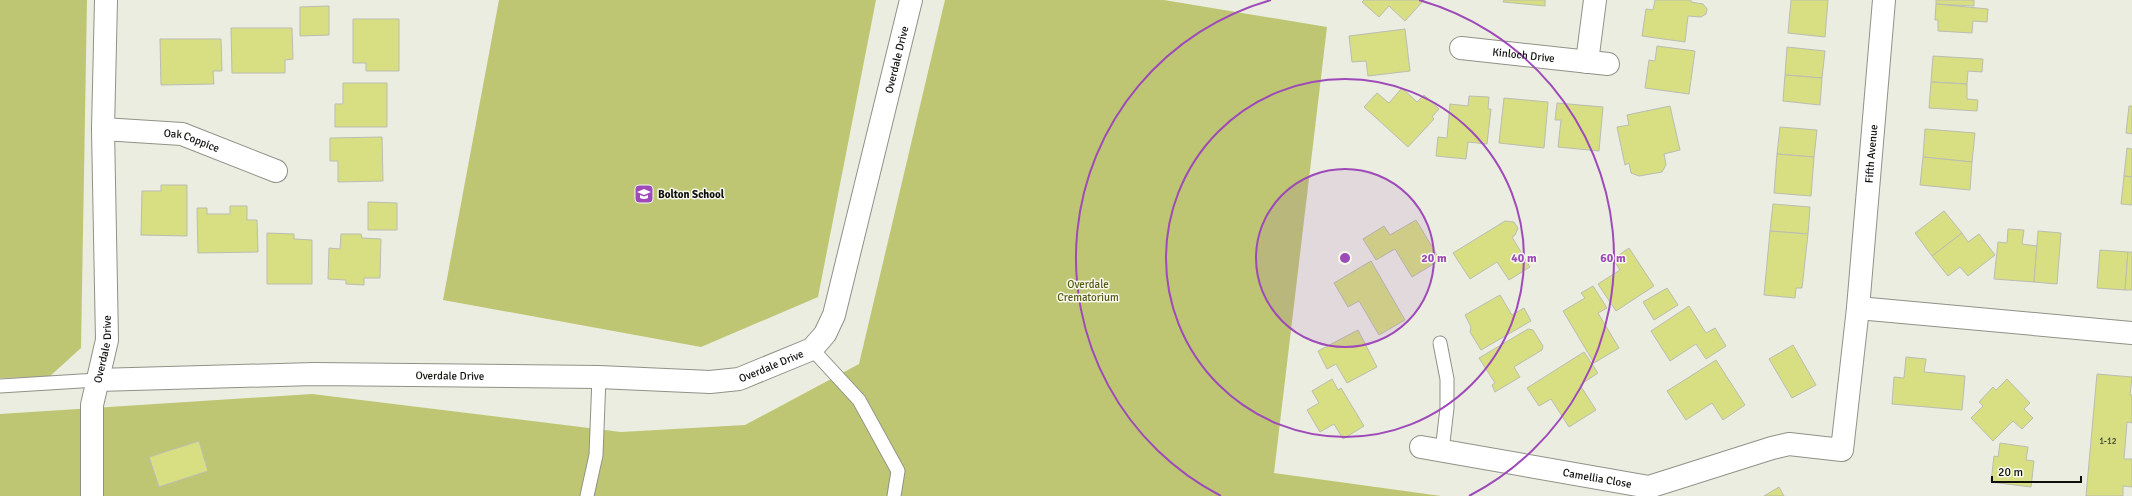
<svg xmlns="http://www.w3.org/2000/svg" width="2132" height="496" viewBox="0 0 2132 496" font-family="Signika,sans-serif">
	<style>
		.green { fill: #bec673 }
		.building { fill: #d7df82; stroke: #bbbdb1 }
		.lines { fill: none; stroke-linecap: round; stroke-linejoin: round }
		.lane-casing { stroke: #909187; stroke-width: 15 }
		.street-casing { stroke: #909187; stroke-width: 24 }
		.lane { stroke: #fff; stroke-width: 13 }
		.street { stroke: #fff; stroke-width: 22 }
		.ring { fill: none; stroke: #9e4ab9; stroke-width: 2 }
		.labels { text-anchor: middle; stroke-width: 3; stroke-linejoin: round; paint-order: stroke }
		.number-label { font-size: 9px; fill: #41432a }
		.street-label { font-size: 11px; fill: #0f0f0c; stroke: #f8faee }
		.poi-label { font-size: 11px; font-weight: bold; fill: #0f0f0c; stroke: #f8faee; text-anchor: start }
		.park-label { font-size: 11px; fill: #555915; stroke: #f8faee }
		.centre { fill: #9e4ab9; stroke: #f8faee; stroke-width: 2 }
		.ring-label { font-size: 12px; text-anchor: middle; font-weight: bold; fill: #9e4ab9; stroke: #f8faee; stroke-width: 3; stroke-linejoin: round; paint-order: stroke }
	</style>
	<rect width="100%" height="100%" fill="#ebede1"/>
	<!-- green -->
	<g class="green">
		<path d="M0 0H87L81 348 49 377 0 378Z"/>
		<path d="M499 0H876L818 297 701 347 443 300Z"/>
		<path d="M945 0H1164L1327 27 1274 473 1441 496H0V414L312 394 621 432 745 425 859 364Z"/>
	</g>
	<!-- building -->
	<g class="building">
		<path d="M1364 0H1424L1405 21 1389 6 1379 17 1362 2Z"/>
		<path d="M1504 0H1545V6L1503 2Z"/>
		<path d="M1655 0H1691V2L1703 4 1707 9 1706 14 1701 17 1688 16 1685 42 1642 36 1646 9 1653 10Z"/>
		<path d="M1791 0H1828L1825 37 1788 33Z"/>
		<path d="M1936 0H1974V6L1936 4Z"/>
		<path d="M1936 4 1988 9 1987 22 1973 21 1972 33 1938 31V20H1935Z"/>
		<path d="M329 6V35L300 36V7Z"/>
		<path d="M353 19H399V71H366V63H353Z"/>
		<path d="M231 28H292L293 59 285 60V73H232Z"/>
		<path d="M1405 29 1410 71 1368 76 1366 61 1352 62 1349 36Z"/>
		<path d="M160 39H221L222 71H213L214 84 161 85Z"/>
		<path d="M1657 46 1695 51 1689 94 1645 88 1649 60 1655 61Z"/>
		<path d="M1787 47 1825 51 1822 78 1785 75Z"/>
		<path d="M1933 56 1983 59 1982 72 1968 71 1967 84 1931 82Z"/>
		<path d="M1785 75 1822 78 1820 105 1783 101Z"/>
		<path d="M1931 82 1967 84V99L1978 100 1977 111 1929 108Z"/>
		<path d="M343 83H387V127H335V104H343Z"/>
		<path d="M1402 88 1417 102 1424 95 1439 109 1432 117 1434 119 1408 147 1364 107 1377 93 1389 103Z"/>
		<path d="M1469 96 1489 97 1488 109H1491L1487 144 1468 142 1466 159 1436 156 1438 137 1447 138 1450 104 1468 106Z"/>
		<path d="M1504 98 1548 102 1544 148 1499 143Z"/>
		<path d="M1557 103 1603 107 1599 151 1558 147 1561 120H1555Z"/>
		<path d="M1670 106 1680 150 1664 154 1666 165 1662 172 1639 176 1631 173 1629 163 1625 165 1617 127 1629 125 1627 115Z"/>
		<path d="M2129 106H2132V134L2126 133Z"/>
		<path d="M1780 127 1817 130 1814 157 1777 154Z"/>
		<path d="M1925 129 1975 133 1972 162 1923 157Z"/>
		<path d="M382 137 383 181 338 182V161H330V138Z"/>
		<path d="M2127 148 2132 149V177L2124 176Z"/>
		<path d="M1777 154 1814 157 1811 196 1774 193Z"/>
		<path d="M1923 157 1972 162 1970 190 1920 185Z"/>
		<path d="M2124 176 2132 177V205L2121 204Z"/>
		<path d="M161 185H187V236L141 235 142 191H161Z"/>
		<path d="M368 202 397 203V230H368Z"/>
		<path d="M1773 204 1810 207 1808 234 1770 231Z"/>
		<path d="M230 206H247V220H257L258 252 198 253 197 208H207V214H230Z"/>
		<path d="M1944 211 1962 233 1932 256 1915 233Z"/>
		<path d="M1416 220 1440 260 1412 277 1395 249 1376 260 1363 239 1384 226 1390 235Z"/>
		<path d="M1505 221 1514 222 1518 228 1515 235 1512 237 1530 267 1509 280 1497 262 1470 279 1453 253Z"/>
		<path d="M2008 229 2024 230 2022 244 2037 246 2034 282 1994 279 1998 242 2007 243Z"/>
		<path d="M1770 231 1808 234 1802 288H1796L1795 298 1764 295Z"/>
		<path d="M2038 231 2061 233 2057 284 2034 282Z"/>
		<path d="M267 233 294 234V239L312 240V284H267Z"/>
		<path d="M1962 233 1968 242 1979 234 1995 255 1968 276 1960 267 1948 276 1932 256Z"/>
		<path d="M341 234H361L362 238 381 239 380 278H364V285L346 284V280L328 279 329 248 340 249Z"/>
		<path d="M1629 248 1654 286 1616 311 1598 284 1620 270 1613 259Z"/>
		<path d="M2100 250 2128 252 2125 290 2097 288Z"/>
		<path d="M2128 252H2132V290H2125Z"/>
		<path d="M1371 261 1405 320 1379 335 1359 301 1348 307 1334 283Z"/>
		<path d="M1593 286 1607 308 1598 313 1619 348 1594 363 1563 311 1585 298 1581 293Z"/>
		<path d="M1667 288 1678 305 1654 320 1643 302Z"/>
		<path d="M1500 295 1512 315 1524 308 1531 321 1481 350 1470 332 1471 327 1465 315Z"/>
		<path d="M1689 306 1706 333 1715 328 1726 346 1706 359 1696 344 1670 361 1651 331Z"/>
		<path d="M1528 329 1533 330 1543 346 1542 350 1514 367 1520 377 1495 392 1492 385 1495 383 1479 358Z"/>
		<path d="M1358 330 1377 367 1347 383 1336 364 1327 369 1318 351Z"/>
		<path d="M1793 345 1816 385 1792 398 1769 359Z"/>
		<path d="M1584 352 1598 373 1580 385 1596 410 1569 427 1551 399 1539 406 1527 388Z"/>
		<path d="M1906 357 1926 359 1924 372 1965 376 1962 410 1892 404 1894 377 1904 378Z"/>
		<path d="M1716 360 1745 405 1723 420 1712 403 1686 420 1667 391Z"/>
		<path d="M2097 374 2132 377 2130 395H2132V423L2127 422 2124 459H2132V487L2123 486V496H2086Z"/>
		<path d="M1332 379 1338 390 1341 388 1364 426 1343 439 1334 424 1320 432 1307 410 1319 403 1312 391Z"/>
		<path d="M2007 379 2030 403 2024 409 2033 418 2022 429 2013 421 1993 441 1971 418 1983 406 1979 402 1993 387 1996 390Z"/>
		<path d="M199 441 208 471 159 487 149 457Z"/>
		<path d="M2000 443 2028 447 2026 460 2034 461 2031 487 1991 482 1994 456 1998 457Z"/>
		<path d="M1779 487 1784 496H1764Z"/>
	</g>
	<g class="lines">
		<defs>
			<g id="lane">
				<path d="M1440 343 1447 379V408L1442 451"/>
				<path d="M812 349 859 400 898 471 894 496"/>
				<path d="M0 386 97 380"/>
				<path d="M587 496 596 455 599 377"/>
			</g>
			<g id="street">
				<path id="s1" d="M1461 48 1608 64"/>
				<path d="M1587 62 1595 0"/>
				<path id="s2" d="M103 129 182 134 276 171"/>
				<path d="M1858 308 2132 333"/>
				<path id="s3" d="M97 380 314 374 599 377 710 382 739 379 812 349 825 334 834 315 911 0"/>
				<path id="s4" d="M1421 447 1649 487 1772 448 1789 444 1842 450 1858 308 1884 0"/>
				<path id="s5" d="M92 496V405L107 340 103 129 106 0"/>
			</g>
		</defs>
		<!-- lane casing -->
		<use href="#lane" class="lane-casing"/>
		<!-- street casing -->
		<use href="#street" class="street-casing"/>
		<!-- lane -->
		<use href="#lane" class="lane"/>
		<!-- street -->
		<use href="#street" class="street"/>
	</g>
	<!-- distance rings -->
	<circle cx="1345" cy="258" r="89" fill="#9e4ab9" fill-opacity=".12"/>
	<g class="ring">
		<circle cx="1345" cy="258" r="89"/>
		<circle cx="1345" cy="258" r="179"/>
		<path d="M1221 496A268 268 0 0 1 1271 0M1419 0A268 268 0 0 1 1469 496"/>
	</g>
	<!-- icons -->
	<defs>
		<symbol id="school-square" viewBox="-11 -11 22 22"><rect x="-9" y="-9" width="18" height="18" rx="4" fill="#9e4ab9" stroke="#f8faee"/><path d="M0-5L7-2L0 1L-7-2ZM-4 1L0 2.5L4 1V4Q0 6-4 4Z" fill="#fff"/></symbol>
	</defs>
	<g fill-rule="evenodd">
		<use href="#school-square" x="633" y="183" width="22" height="22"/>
	</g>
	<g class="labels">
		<!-- number labels -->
		<g class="number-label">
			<text x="2108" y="444">1-12</text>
		</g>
		<!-- street labels -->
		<g class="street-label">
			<text dy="4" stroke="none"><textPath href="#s1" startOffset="63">Kinloch Drive</textPath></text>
			<text dy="4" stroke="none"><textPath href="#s3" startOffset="1025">Overdale Drive</textPath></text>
			<text dy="4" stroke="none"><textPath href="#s2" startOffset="90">Oak Coppice</textPath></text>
			<text dy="4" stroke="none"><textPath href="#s4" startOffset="729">Fifth Avenue</textPath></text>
			<text dy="4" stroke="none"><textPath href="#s5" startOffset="148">Overdale Drive</textPath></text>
			<text dy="4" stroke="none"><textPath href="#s3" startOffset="677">Overdale Drive</textPath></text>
			<text dy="4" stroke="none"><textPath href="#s3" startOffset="353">Overdale Drive</textPath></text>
			<text dy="4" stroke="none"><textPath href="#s4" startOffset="179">Camellia Close</textPath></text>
		</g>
		<!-- poi labels -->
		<g class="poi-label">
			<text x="658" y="198">Bolton School</text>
		</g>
		<!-- park labels -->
		<g class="park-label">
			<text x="1088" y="288">Overdale<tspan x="1088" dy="13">Crematorium</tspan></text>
		</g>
	</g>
	<circle cx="1345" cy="258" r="6" class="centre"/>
	<g class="ring-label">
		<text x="1434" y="262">20 m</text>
		<text x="1524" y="262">40 m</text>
		<text x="1613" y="262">60 m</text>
	</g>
	<!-- scale -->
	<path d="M1992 476v6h89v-6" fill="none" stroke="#0f0f0c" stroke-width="2"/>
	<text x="1998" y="476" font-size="12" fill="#0f0f0c" stroke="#f8faee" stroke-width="3" paint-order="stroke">20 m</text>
</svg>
